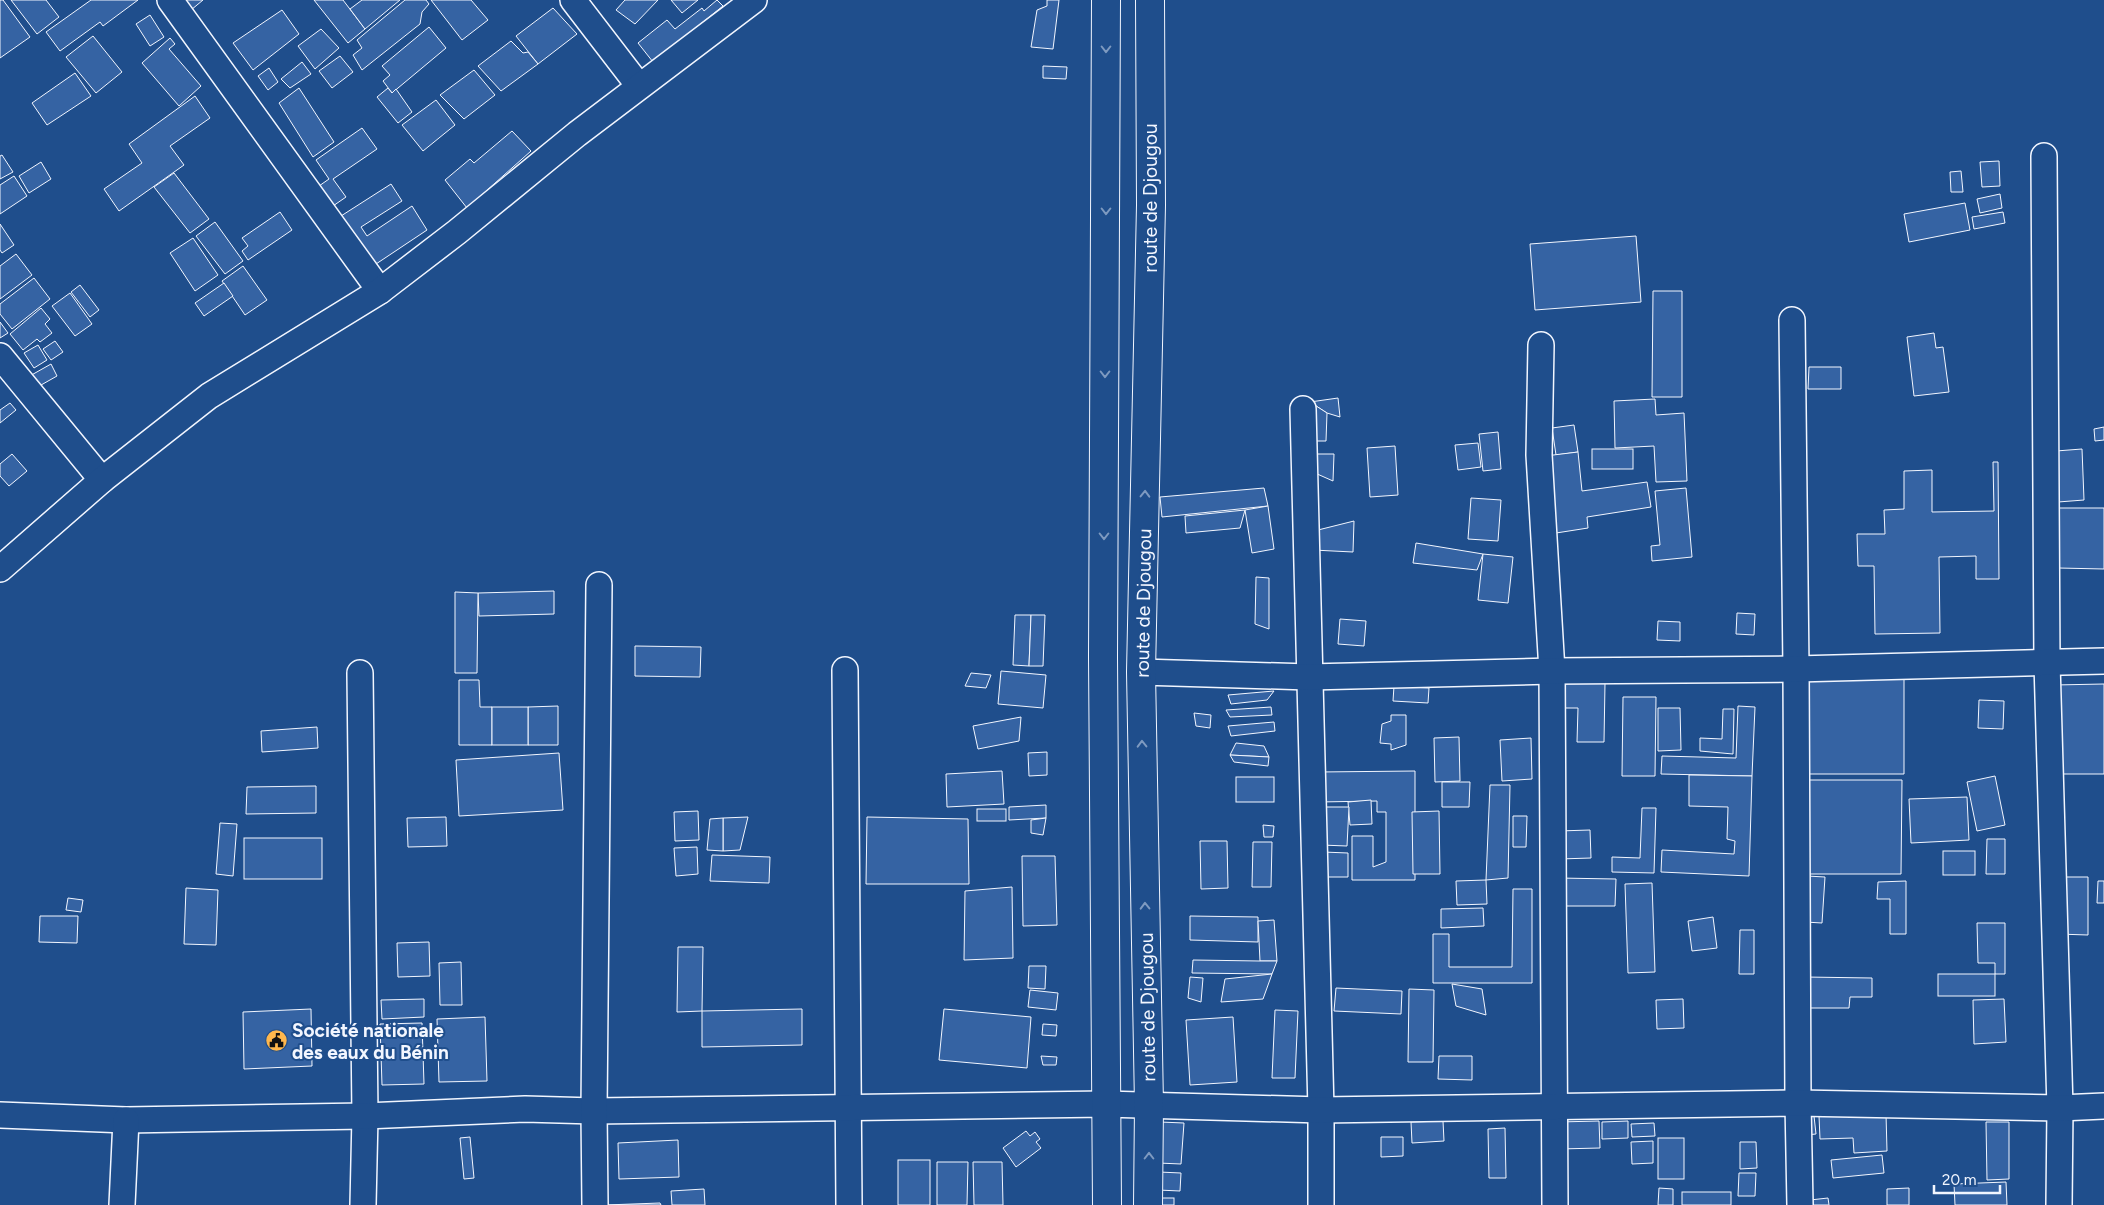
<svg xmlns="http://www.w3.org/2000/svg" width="2104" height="1205" viewBox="0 0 2104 1205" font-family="Figtree,sans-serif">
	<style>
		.building { fill: #3563a3; stroke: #f2f6ff }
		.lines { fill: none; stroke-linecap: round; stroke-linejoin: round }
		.minor-casing { stroke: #f2f6ff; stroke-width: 28 }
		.highway-casing { stroke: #f2f6ff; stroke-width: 30 }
		.minor { stroke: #1f4e8c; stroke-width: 25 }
		.highway { stroke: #1f4e8c; stroke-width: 28 }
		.oneway { stroke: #7e9ac0 }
		.labels { text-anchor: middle; stroke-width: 4; stroke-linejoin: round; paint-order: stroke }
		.street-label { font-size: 19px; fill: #f2f6ff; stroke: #1f4e8c }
		.poi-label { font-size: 19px; font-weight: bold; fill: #f2f6ff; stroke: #1f4e8c; text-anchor: start }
	</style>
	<rect width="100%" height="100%" fill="#1f4e8c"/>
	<!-- building -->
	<g class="building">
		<path d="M0 0H3L30 37 0 58Z"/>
		<path d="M11 0H46L59 17 37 34Z"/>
		<path d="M91 0H138L103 26 100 22 60 51 46 32Z"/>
		<path d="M184 0H203L191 10Z"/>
		<path d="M314 0H343L365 29 348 43Z"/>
		<path d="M362 0H400L365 29 350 9Z"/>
		<path d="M405 0H426L429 4 422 12 420 24 362 70 353 55 362 48 357 40Z"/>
		<path d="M431 0H471L488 20 462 40Z"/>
		<path d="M625 0H658L635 24 616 10Z"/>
		<path d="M671 0H698L682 13Z"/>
		<path d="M717 0 723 6 653 62 638 43 667 20 675 29 702 8 704 11Z"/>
		<path d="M1047 0H1059L1053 49 1031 47 1037 10 1047 6Z"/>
		<path d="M553 8 577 34 538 64 516 36Z"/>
		<path d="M282 10 299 34 253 70 233 43Z"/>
		<path d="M150 15 164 37 150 46 136 24Z"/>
		<path d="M429 27 446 48 392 93 383 81 390 75 382 66Z"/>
		<path d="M321 29 339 48 315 69 298 46Z"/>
		<path d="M93 36 122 72 96 93 66 57Z"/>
		<path d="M170 38 175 44 169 49 201 86 179 106 142 63Z"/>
		<path d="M511 41 523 53 528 52 538 64 501 91 478 66Z"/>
		<path d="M340 56 353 72 332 88 319 71Z"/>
		<path d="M302 62 311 74 290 88 281 79Z"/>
		<path d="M1043 66 1067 67 1066 79 1043 78Z"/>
		<path d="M269 68 278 82 268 90 258 76Z"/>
		<path d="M474 70 495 95 464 119 440 95Z"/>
		<path d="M75 73 91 96 47 125 32 103Z"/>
		<path d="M299 88 334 142 313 157 279 103Z"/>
		<path d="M388 88 392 93 396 89 412 112 398 123 377 97Z"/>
		<path d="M195 96 210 118 170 146 184 165 119 211 104 189 142 163 129 144Z"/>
		<path d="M436 100 455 125 423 151 402 125Z"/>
		<path d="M362 128 377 149 333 179 346 197 333 206 319 186 329 179 316 160Z"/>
		<path d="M512 131 531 151 467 208 445 180 470 159 474 163Z"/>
		<path d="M2 155 13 172 0 179V156Z"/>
		<path d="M1999 161 2000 186 1982 187 1980 162Z"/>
		<path d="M41 162 51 179 29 193 19 176Z"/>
		<path d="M1961 171 1963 192H1951L1950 172Z"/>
		<path d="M174 173 209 219 190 233 154 187Z"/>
		<path d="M14 176 27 196 0 214V185Z"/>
		<path d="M391 184 402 201 361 227 367 236 412 206 427 230 373 266 341 216Z"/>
		<path d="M2000 194 2002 208 1980 213 1977 199Z"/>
		<path d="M1965 203 1970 230 1909 242 1904 214Z"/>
		<path d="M280 212 292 230 248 260 242 251 248 246 242 238Z"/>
		<path d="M2003 212 2005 223 1974 229 1972 217Z"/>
		<path d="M215 222 243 261 225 274 196 236Z"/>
		<path d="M0 224 14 245 2 253 0 250Z"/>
		<path d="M1636 236 1641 302 1535 310 1530 244Z"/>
		<path d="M193 238 218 275 195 291 170 253Z"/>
		<path d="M16 254 32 275 0 299V266Z"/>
		<path d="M243 266 267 300 245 315 222 281Z"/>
		<path d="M34 278 50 299 12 329 0 314V304Z"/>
		<path d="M224 283 233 296 204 316 195 303Z"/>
		<path d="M80 285 99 310 90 317 71 292Z"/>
		<path d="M1653 291H1682V397H1652Z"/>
		<path d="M70 293 92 324 75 336 52 306Z"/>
		<path d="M41 308 50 319 45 324 52 333 40 342 37 339 23 350 10 334Z"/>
		<path d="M0 322 8 333 0 338Z"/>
		<path d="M1934 333 1936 348 1943 347 1949 392 1914 396 1907 337Z"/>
		<path d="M55 341 63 352 51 360 43 349Z"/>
		<path d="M38 345 47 360 34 368 24 353Z"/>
		<path d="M51 364 57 376 34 389 28 377Z"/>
		<path d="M1809 367H1841V389H1808Z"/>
		<path d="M1338 398 1340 417 1327 413 1310 402Z"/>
		<path d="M1655 399 1656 415 1684 413 1687 481 1656 482 1654 446 1615 448 1614 401Z"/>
		<path d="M1310 402 1327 413 1326 441H1309Z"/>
		<path d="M10 403 16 410 0 423V410Z"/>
		<path d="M1574 425 1578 452 1556 455 1552 428Z"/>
		<path d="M2104 427V440L2095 441 2094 429Z"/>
		<path d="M1498 432 1501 469 1483 471 1479 434Z"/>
		<path d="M1478 443 1481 467 1458 470 1455 445Z"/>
		<path d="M1395 446 1398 495 1370 497 1367 448Z"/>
		<rect x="1592" y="449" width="41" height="20"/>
		<path d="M2082 449 2084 500 2058 502 2056 451Z"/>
		<path d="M1578 452 1582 491 1647 482 1651 507 1587 517 1588 528 1556 533 1545 456Z"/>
		<path d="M12 454 27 471 9 486 0 476V464Z"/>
		<path d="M1316 454H1334L1333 481 1315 473Z"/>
		<path d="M1993 462H1998L1999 579H1976V556L1939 557 1940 633 1875 634 1874 566H1858L1857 534H1885L1884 510 1904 509V471L1932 470V512L1994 511Z"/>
		<path d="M1264 488 1268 506 1162 517 1160 497Z"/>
		<path d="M1686 488 1692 557 1652 561 1651 546 1660 545 1655 491Z"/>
		<path d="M1471 498 1501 500 1498 541 1468 539Z"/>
		<path d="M1268 506 1274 549 1252 553 1245 510Z"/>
		<path d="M2059 508H2104V569L2058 568Z"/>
		<path d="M1245 510 1240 528 1186 533 1185 516Z"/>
		<path d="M1354 521 1353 552 1313 550 1314 531Z"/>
		<path d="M1416 543 1483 554 1477 570 1413 563Z"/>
		<path d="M1483 554 1513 557 1508 603 1478 600Z"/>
		<path d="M1256 577 1269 578V629L1255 624Z"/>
		<path d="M554 591V614L479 616 478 593Z"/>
		<path d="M455 592 478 593 477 673H455Z"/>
		<path d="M1737 613 1755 614 1754 635 1736 634Z"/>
		<path d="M1015 615H1031L1029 666 1013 665Z"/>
		<path d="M1031 615H1045L1043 666H1029Z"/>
		<path d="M1340 619 1366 621 1364 646 1338 644Z"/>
		<path d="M1658 621 1680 622V641L1657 640Z"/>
		<path d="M635 646 701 647 700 677 635 676Z"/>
		<path d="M1001 671 1046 675 1043 708 998 704Z"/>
		<path d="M971 673 991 675 986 688 965 686Z"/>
		<path d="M1904 678V774H1804V679Z"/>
		<path d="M459 680H479L480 707H492V745H459Z"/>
		<path d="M1559 683H1605L1604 742H1577L1578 708H1559Z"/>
		<path d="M2104 684V774H2054V685Z"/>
		<path d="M1394 686 1429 688 1428 703 1393 701Z"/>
		<path d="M1274 691 1267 700 1231 704 1228 695Z"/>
		<path d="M1623 697H1656L1655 776H1622Z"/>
		<path d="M1979 700 2004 701 2003 729 1978 728Z"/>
		<path d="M558 706V745H528V707Z"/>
		<path d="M1738 706 1755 707 1752 776 1661 774 1662 756 1736 758Z"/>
		<rect x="492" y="707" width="36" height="38"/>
		<path d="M1271 707 1272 715 1230 717 1226 710Z"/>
		<path d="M1658 708H1680L1681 750 1658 751Z"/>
		<path d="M1723 709H1734L1733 754 1700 751V738L1722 739Z"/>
		<path d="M1194 713 1211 715 1210 728 1196 726Z"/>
		<path d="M1391 715H1406V745L1391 750V744L1380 743 1382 724 1391 721Z"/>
		<path d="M1021 717 1019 741 978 749 973 726Z"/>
		<path d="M1274 722 1275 731 1231 736 1228 726Z"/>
		<path d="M317 727 318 748 262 752 261 731Z"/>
		<path d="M1459 737 1460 781 1435 782 1434 738Z"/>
		<path d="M1531 738 1532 779 1502 781 1500 740Z"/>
		<path d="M1236 743 1264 746 1269 757 1230 755Z"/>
		<path d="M1047 752V775L1029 776 1028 753Z"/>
		<path d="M559 753 563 810 459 816 456 760Z"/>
		<path d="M1230 755 1269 757 1268 766 1234 762Z"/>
		<path d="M1002 771 1004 804 947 807 946 774Z"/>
		<path d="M1415 771V880H1352V836H1373V867L1386 862V812H1377V801L1318 802V772Z"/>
		<path d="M1689 775 1752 776 1749 876 1661 872 1662 850 1734 854 1735 841 1727 839 1728 807 1689 806Z"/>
		<path d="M1995 776 2005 825 1977 831 1967 782Z"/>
		<rect x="1236" y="777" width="38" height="25"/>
		<path d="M1804 780H1902L1901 874H1803Z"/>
		<path d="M1442 782H1470L1469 807H1442Z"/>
		<path d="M1490 785H1510L1508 878 1486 880Z"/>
		<path d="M316 786V813L246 814 247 787Z"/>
		<path d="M1967 797 1969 840 1911 843 1909 799Z"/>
		<path d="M1371 800 1372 824 1350 825 1348 802Z"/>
		<path d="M1046 805V818L1009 820V807Z"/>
		<path d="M1323 807H1349L1347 846 1321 845Z"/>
		<path d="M1642 808H1656L1654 873 1612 872V857L1640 858Z"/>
		<rect x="977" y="809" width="29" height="12"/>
		<path d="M698 811 699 840 675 841 674 812Z"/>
		<path d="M1439 811 1440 874H1413L1412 812Z"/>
		<path d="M1513 816H1527L1526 847H1513Z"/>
		<path d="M446 817 447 846 408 847 407 818Z"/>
		<path d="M748 817 740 850 723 851V818Z"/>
		<path d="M867 817 968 819 969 884H866Z"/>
		<path d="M723 818V851L707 850 710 819Z"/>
		<path d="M1046 818 1043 835 1031 833V820Z"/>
		<path d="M220 823 237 824 233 876 216 874Z"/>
		<path d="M1263 825 1274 826 1273 837H1264Z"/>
		<path d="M1590 830 1591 858 1559 859 1558 831Z"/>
		<rect x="244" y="838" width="78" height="41"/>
		<path d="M1987 839H2005V874H1986Z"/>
		<path d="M1200 841H1227L1228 888 1201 889Z"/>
		<path d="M1253 842H1272L1271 887H1252Z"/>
		<path d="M697 847 698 874 676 876 674 848Z"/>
		<rect x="1943" y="851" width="32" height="24"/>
		<path d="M1323 852 1348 853V877H1322Z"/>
		<path d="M712 855 770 857 769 883 710 881Z"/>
		<path d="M1022 856H1055L1057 925 1023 926Z"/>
		<path d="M1807 876 1825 877 1822 923 1805 922Z"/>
		<path d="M2058 877H2088V935L2057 934Z"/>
		<path d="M1558 878 1616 879 1615 906H1558Z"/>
		<path d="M1486 880 1487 904 1457 905 1456 881Z"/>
		<path d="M1906 881V934H1890V899H1877L1878 882Z"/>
		<path d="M2098 881H2104V903H2097Z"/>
		<path d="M1652 883 1655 972 1628 973 1625 884Z"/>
		<path d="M1012 887 1013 958 964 960 965 891Z"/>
		<path d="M186 888 218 890 216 945 184 944Z"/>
		<path d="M1513 889H1532V983H1433V934H1449V967H1512Z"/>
		<path d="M68 898 83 900 81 912 66 910Z"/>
		<path d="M1483 908 1484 926 1441 928V909Z"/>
		<path d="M40 916H78L77 943 39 942Z"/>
		<path d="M1190 916 1258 917V942L1190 940Z"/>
		<path d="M1713 917 1717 948 1692 951 1688 921Z"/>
		<path d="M1274 920 1277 961H1260L1258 921Z"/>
		<path d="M1977 923H2005V974H1995V963H1978Z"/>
		<path d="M1740 930H1754V974H1739Z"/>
		<path d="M429 942 430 976 398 977 397 943Z"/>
		<path d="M678 947H703L702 1011 677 1012Z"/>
		<path d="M1193 960 1260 961H1277L1272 974 1192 973Z"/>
		<path d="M461 962 462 1005H440L439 963Z"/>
		<path d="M1029 966H1046L1045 989 1028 988Z"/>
		<path d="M1272 974 1263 999 1221 1002 1225 979Z"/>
		<rect x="1938" y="974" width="57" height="22"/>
		<path d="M1190 977 1203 978 1201 1002 1188 998Z"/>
		<path d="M1805 977 1872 978V997H1850L1849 1008H1804Z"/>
		<path d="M1452 984 1482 989 1486 1015 1456 1006Z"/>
		<path d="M1336 988 1402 991 1401 1014 1334 1011Z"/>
		<path d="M1409 989 1434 990 1433 1062H1408Z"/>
		<path d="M1030 990 1058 993 1056 1010 1028 1007Z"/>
		<path d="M424 999V1017L382 1019 381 1000Z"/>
		<path d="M1683 999 1684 1028 1657 1029 1656 1000Z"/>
		<path d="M2004 999 2006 1042 1974 1044 1973 1000Z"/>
		<path d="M311 1009 312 1066 244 1069 243 1012Z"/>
		<path d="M802 1009V1045L702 1047V1011Z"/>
		<path d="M944 1009 1031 1017 1027 1068 939 1060Z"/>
		<path d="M1275 1010 1298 1011 1295 1078H1272Z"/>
		<path d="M485 1017 487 1081 439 1082 437 1019Z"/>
		<path d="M1233 1017 1237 1082 1190 1085 1186 1020Z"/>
		<path d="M422 1023 424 1084 382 1085 380 1024Z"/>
		<path d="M1043 1024 1057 1025 1056 1036 1042 1035Z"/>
		<path d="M1041 1056 1057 1057 1056 1065H1043Z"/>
		<path d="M1439 1056H1472V1080L1438 1079Z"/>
		<path d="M1886 1114 1887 1151 1854 1153 1853 1138 1820 1139 1819 1116Z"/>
		<path d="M1814 1116 1816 1134 1806 1135 1804 1117Z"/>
		<path d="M1443 1121 1444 1141 1412 1143 1411 1122Z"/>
		<path d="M1599 1121 1600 1148 1559 1149 1558 1122Z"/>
		<path d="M1628 1121V1138L1602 1139V1122Z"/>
		<path d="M1160 1122 1184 1123 1181 1164 1158 1163Z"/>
		<path d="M1986 1122H2009V1179L1987 1180Z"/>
		<path d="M1654 1123 1655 1136 1632 1137 1631 1124Z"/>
		<path d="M1505 1128 1506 1178H1489L1488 1129Z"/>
		<path d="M1026 1131 1030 1136 1035 1132 1040 1139 1036 1142 1041 1148 1016 1167 1003 1148Z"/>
		<path d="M470 1137 474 1178 464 1179 460 1138Z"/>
		<path d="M1381 1137H1403V1156L1381 1157Z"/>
		<rect x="1658" y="1138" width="26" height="41"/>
		<path d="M678 1140 679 1177 619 1179 618 1143Z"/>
		<path d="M1653 1141V1163L1632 1164 1631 1142Z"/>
		<path d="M1740 1142H1756L1757 1168 1740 1169Z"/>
		<path d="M1882 1155 1884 1173 1833 1178 1831 1160Z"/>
		<rect x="898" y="1160" width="32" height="45"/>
		<path d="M937 1162H968L967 1205H937Z"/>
		<path d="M973 1162H1002L1003 1205H974Z"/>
		<path d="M1159 1172 1181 1173 1180 1191 1158 1190Z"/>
		<path d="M1739 1173H1756L1755 1196H1738Z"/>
		<path d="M2006 1182 2007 1205H1955L1954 1184Z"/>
		<path d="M1659 1188 1673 1189V1205H1658Z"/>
		<path d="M1909 1188V1205H1887V1189Z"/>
		<path d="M704 1189 705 1205H672L671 1191Z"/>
		<rect x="1682" y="1192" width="49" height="13"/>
		<rect x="1157" y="1198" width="17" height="7"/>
		<path d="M1828 1198 1829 1205H1811L1810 1200Z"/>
		<path d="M660 1203 661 1205H605Z"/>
	</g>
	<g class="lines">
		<defs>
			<g id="minor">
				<path d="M170 0 380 291"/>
				<path d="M573 0 639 86"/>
				<path d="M2044 156 2047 663 2060 1108 2059 1205"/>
				<path d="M1792 320 1796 669 1798 1103 1800 1205"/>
				<path d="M1541 345 1539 455 1552 671 1555 1205"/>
				<path d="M0 356 102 480"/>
				<path d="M1303 409 1321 1110V1205"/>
				<path d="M0 569 102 480 209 396 380 291 457 232 577 134 754 0"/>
				<path d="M845 670 849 1205"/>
				<path d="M1141 672 1309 677 1552 671 1796 669 2104 661"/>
				<path d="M360 673 365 1116 363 1205"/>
				<path d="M0 1115 126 1120 365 1116 525 1109 594 1111 1105 1104 1321 1110 1798 1103 2060 1108 2104 1106"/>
				<path d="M122 1205 126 1120"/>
				<path d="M595 1205 594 1111 599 585"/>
			</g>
			<g id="highway">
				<path d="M1106 0 1103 657 1107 1205"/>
				<path d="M1148 1205 1149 1105 1141 672 1151 205 1150 0"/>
			</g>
		</defs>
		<!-- minor casing -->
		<use href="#minor" class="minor-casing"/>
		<!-- highway casing -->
		<use href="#highway" class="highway-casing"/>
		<!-- minor -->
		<use href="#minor" class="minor"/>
		<!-- highway -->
		<use href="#highway" class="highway"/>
	</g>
	<!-- one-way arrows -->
	<defs><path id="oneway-chevron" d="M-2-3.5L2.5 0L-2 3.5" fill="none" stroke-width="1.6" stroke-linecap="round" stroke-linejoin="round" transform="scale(1.25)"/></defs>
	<g class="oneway">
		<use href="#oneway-chevron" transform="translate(1106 49) rotate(90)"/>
		<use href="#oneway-chevron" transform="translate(1106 211) rotate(90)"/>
		<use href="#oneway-chevron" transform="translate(1105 374) rotate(90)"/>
		<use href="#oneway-chevron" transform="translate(1145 494) rotate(-89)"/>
		<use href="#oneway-chevron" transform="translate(1104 536) rotate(90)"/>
		<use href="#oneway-chevron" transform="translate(1142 744) rotate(-91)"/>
		<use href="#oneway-chevron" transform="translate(1145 906) rotate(-91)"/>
		<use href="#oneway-chevron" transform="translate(1149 1156) rotate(-90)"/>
	</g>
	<!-- icons -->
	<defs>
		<symbol id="civic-disc" viewBox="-11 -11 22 22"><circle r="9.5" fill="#ffb74d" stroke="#1f4e8c"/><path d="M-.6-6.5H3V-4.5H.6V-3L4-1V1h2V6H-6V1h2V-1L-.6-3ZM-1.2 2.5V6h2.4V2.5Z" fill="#111"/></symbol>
	</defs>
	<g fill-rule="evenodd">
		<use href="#civic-disc" x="264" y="1028" width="25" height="25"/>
	</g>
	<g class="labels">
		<!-- street labels -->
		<g class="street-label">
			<text transform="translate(1150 198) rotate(-90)" y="7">route de Djougou</text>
			<text transform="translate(1143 603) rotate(-89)" y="7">route de Djougou</text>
			<text transform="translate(1147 1007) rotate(-91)" y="7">route de Djougou</text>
		</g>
		<!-- poi labels -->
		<g class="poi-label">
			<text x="292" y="1037">Société nationale<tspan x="292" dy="22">des eaux du Bénin</tspan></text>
		</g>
	</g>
	<!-- scale -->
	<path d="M1934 1185v8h66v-8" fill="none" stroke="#f2f6ff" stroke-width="2.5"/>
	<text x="1942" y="1185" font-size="15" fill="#f2f6ff" stroke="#1f4e8c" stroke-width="4" paint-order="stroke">20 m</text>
</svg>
